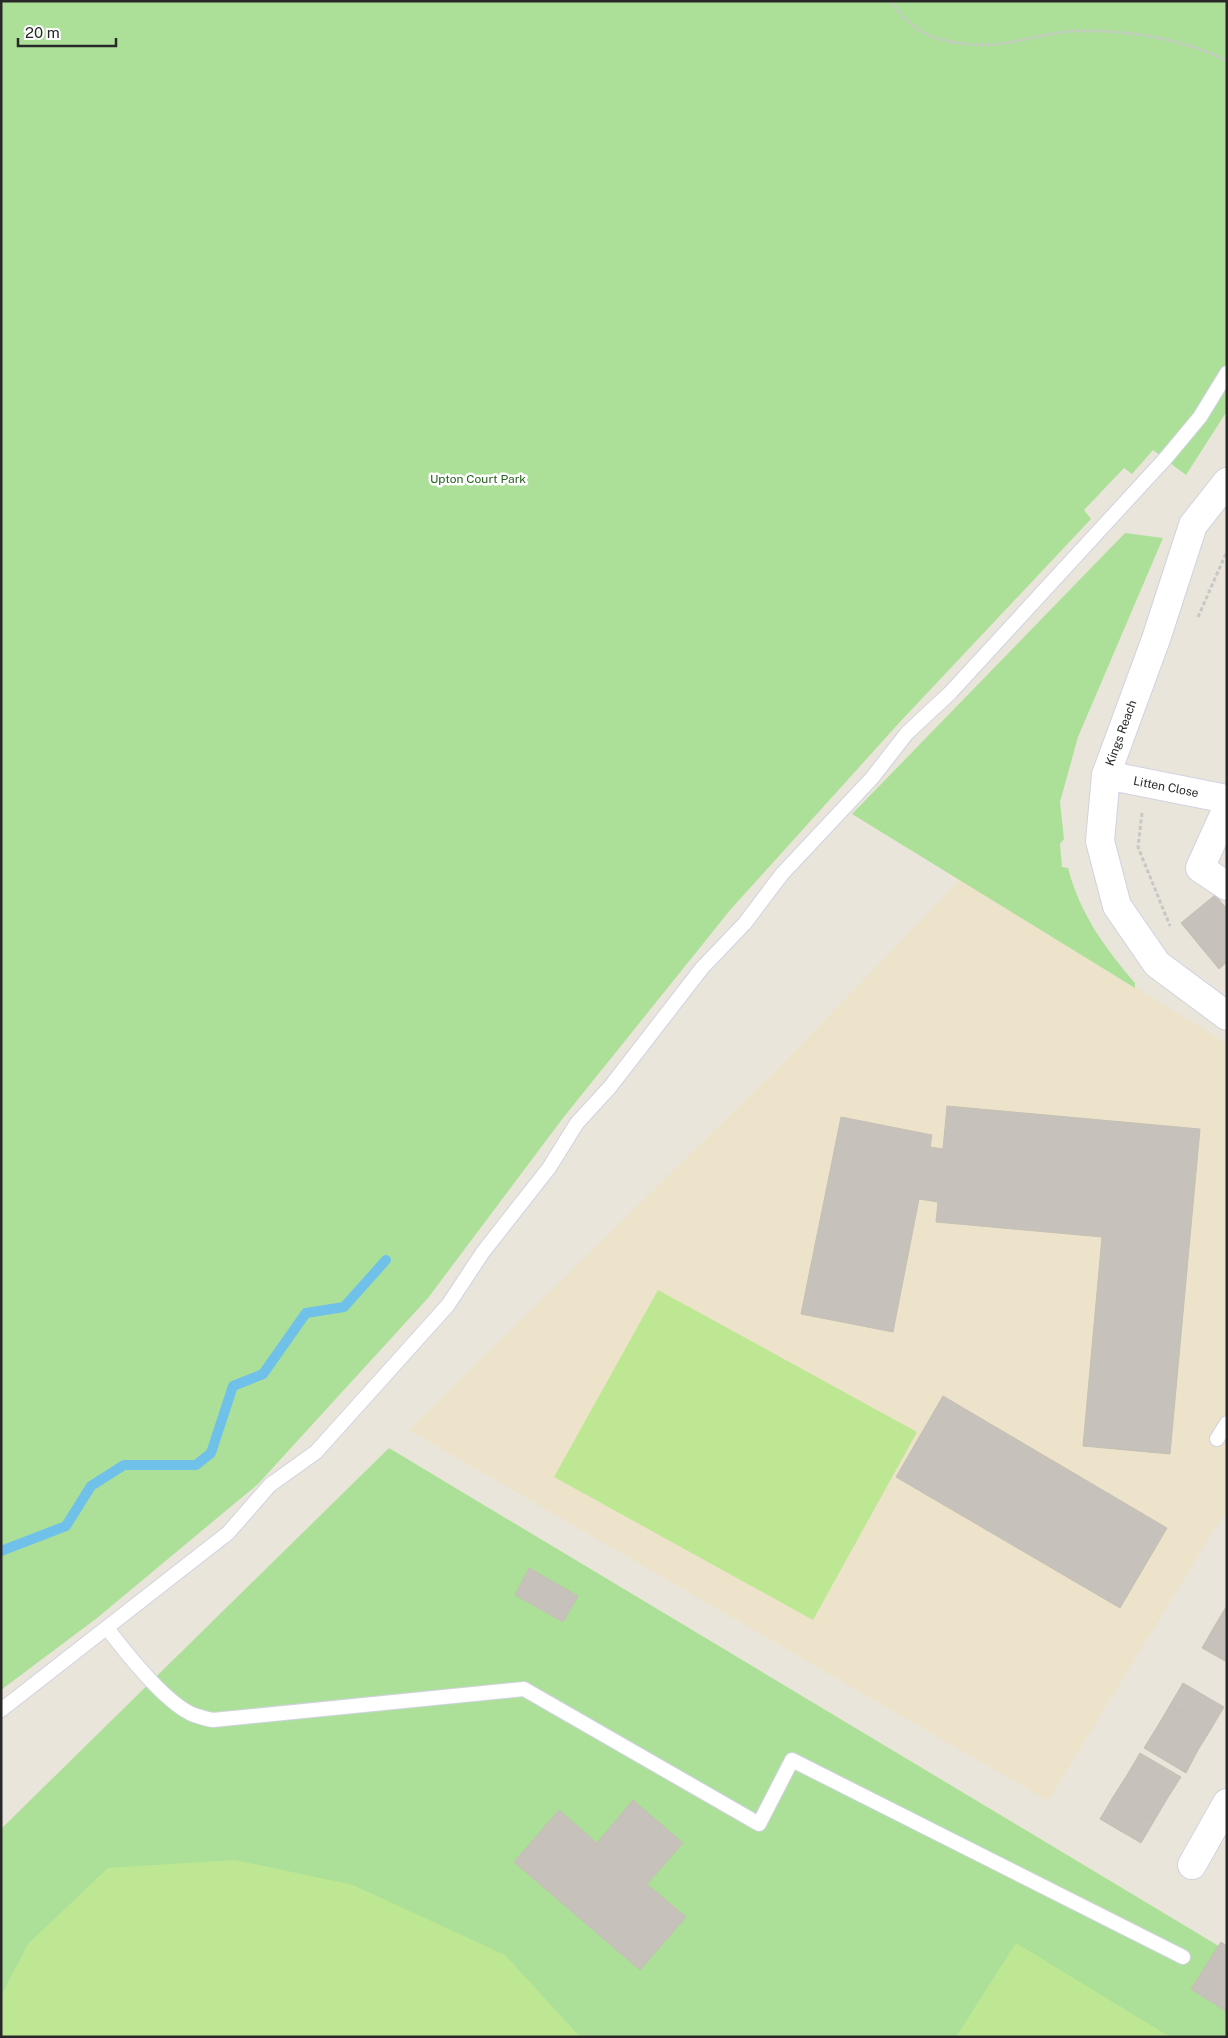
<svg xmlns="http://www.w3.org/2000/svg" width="1228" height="2038" viewBox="0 0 1228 2038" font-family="'Public Sans',sans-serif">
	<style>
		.education { fill: #ece3ca }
		.green { fill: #ace098 }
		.pitch { fill: #bee794 }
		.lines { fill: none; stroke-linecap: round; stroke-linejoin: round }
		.stream { stroke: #70c1ea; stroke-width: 10 }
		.building { fill: #c6c1ba; stroke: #c5c0b4 }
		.service-casing { stroke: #d0d2e1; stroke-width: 16 }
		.minor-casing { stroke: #d0d2e1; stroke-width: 30 }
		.path { stroke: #c7c7c7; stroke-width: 3; stroke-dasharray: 4 2.5; stroke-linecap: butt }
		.service { stroke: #fff; stroke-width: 14 }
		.minor { stroke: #fff; stroke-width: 28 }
		.labels { text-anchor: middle; stroke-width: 5; stroke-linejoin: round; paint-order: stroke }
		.park-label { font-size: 12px; fill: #25621c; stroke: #fff }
		.street-label { font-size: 12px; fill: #282828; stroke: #fff }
	</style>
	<rect width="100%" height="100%" fill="#eae5da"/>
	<!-- education -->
	<path class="education" d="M961 879 1227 1044V1509L1048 1801 409 1430 788 1058Z"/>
	<!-- green -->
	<g class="green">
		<path d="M1 1H1227V411L1186 475 1153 450 1132 474 1124 468 1084 510 1091 519 899 723 731 909 563 1118 428 1298 258 1484 97 1618 1 1690Z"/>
		<path d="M1125 533 1163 538 1078 737 1060 802 1064 839 1060 844 1062 867 1068 868C1080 914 1105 948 1135 983V988L852 814Z"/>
		<path d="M389 1448 1227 1951V2037H1V1829Z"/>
	</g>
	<!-- pitch -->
	<g class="pitch">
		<path d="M658 1290 917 1432 813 1620 554 1477Z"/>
		<path d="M235 1860 353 1885 505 1955 580 2037H1V1996L28 1944 108 1868Z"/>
		<path d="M1016 1943 1170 2037H956Z"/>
	</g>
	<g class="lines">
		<!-- stream -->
		<path class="stream" d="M1 1551 66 1526 91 1486 124 1465H196L211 1453 233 1386 263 1374 306 1313 344 1307 386 1260"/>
	</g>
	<!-- building -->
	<g class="building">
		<path d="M1215 895 1227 909V962L1219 969 1181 923Z"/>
		<path d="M947 1106 1200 1129 1170 1454 1083 1446 1102 1237 936 1222 938 1202 919 1199 893 1332 801 1314 841 1117 932 1135 930 1147 943 1149Z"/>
		<path d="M943 1396 1167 1528 1120 1608 896 1477Z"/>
		<path d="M529 1568 578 1596 563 1622 515 1595Z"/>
		<path d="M1226 1607 1227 1608V1635L1214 1627Z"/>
		<path d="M1214 1627 1227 1635V1662L1202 1648Z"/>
		<path d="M1183 1683 1224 1707 1211 1729 1170 1705Z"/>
		<path d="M1170 1705 1211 1729 1198 1750 1157 1727Z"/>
		<path d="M1157 1727 1198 1750 1186 1773 1144 1748Z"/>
		<path d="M1140 1753 1181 1777 1167 1799 1127 1775Z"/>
		<path d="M1127 1775 1167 1799 1154 1821 1113 1797Z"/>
		<path d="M1113 1797 1154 1821 1141 1843 1100 1819Z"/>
		<path d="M633 1800 683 1843 647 1884 686 1917 640 1970 514 1862 559 1810 597 1843Z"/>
		<path d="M1221 1942 1227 1946V2012L1191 1989Z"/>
	</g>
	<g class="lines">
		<defs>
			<g id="service">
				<path d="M1217 1439 1227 1423"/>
				<path d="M107 1628C126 1653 166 1704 194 1715 200 1717 207 1719 213 1720L524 1689 759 1824 792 1760 1183 1957"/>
				<path d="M1 1710 228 1533 270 1485 316 1452 448 1305 483 1252 549 1168 577 1123 610 1087 702 968 745 923 782 874 872 778 907 733 950 693 1165 459 1200 417 1227 373"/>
			</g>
			<g id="minor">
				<path d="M1227 482 1193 525 1156 639 1106 775 1100 841 1117 906 1157 964 1227 1016"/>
				<path d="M1106 775 1227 799"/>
				<path d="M1227 808 1200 868 1227 886"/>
				<path d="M1192 1865 1227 1803"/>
			</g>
		</defs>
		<!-- service casing -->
		<use href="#service" class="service-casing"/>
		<!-- minor casing -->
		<use href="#minor" class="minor-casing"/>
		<!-- path -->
		<g class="path">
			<path d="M890 1C900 14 912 27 926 34 946 44 983 47 1005 43 1027 40 1048 33 1072 31 1121 29 1183 38 1227 61"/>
			<path d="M1198 617 1227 551"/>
			<path d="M1142 813 1138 847 1170 926"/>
		</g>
		<!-- service -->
		<use href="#service" class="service"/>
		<!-- minor -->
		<use href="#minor" class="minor"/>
	</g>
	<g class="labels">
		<!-- park labels -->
		<g class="park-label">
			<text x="478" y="483">Upton Court Park</text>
		</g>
		<!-- street labels -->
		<g class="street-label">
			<text transform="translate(1121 733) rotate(-70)" y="4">Kings Reach</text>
			<text transform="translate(1166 787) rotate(11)" y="4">Litten Close</text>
		</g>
	</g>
	<!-- border -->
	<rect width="1228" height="2038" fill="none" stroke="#282828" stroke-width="5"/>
	<!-- scale -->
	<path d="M18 38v8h98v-8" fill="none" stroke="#282828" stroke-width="2.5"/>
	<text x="25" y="38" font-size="15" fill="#282828" stroke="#ffffff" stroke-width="4" paint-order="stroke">20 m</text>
</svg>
